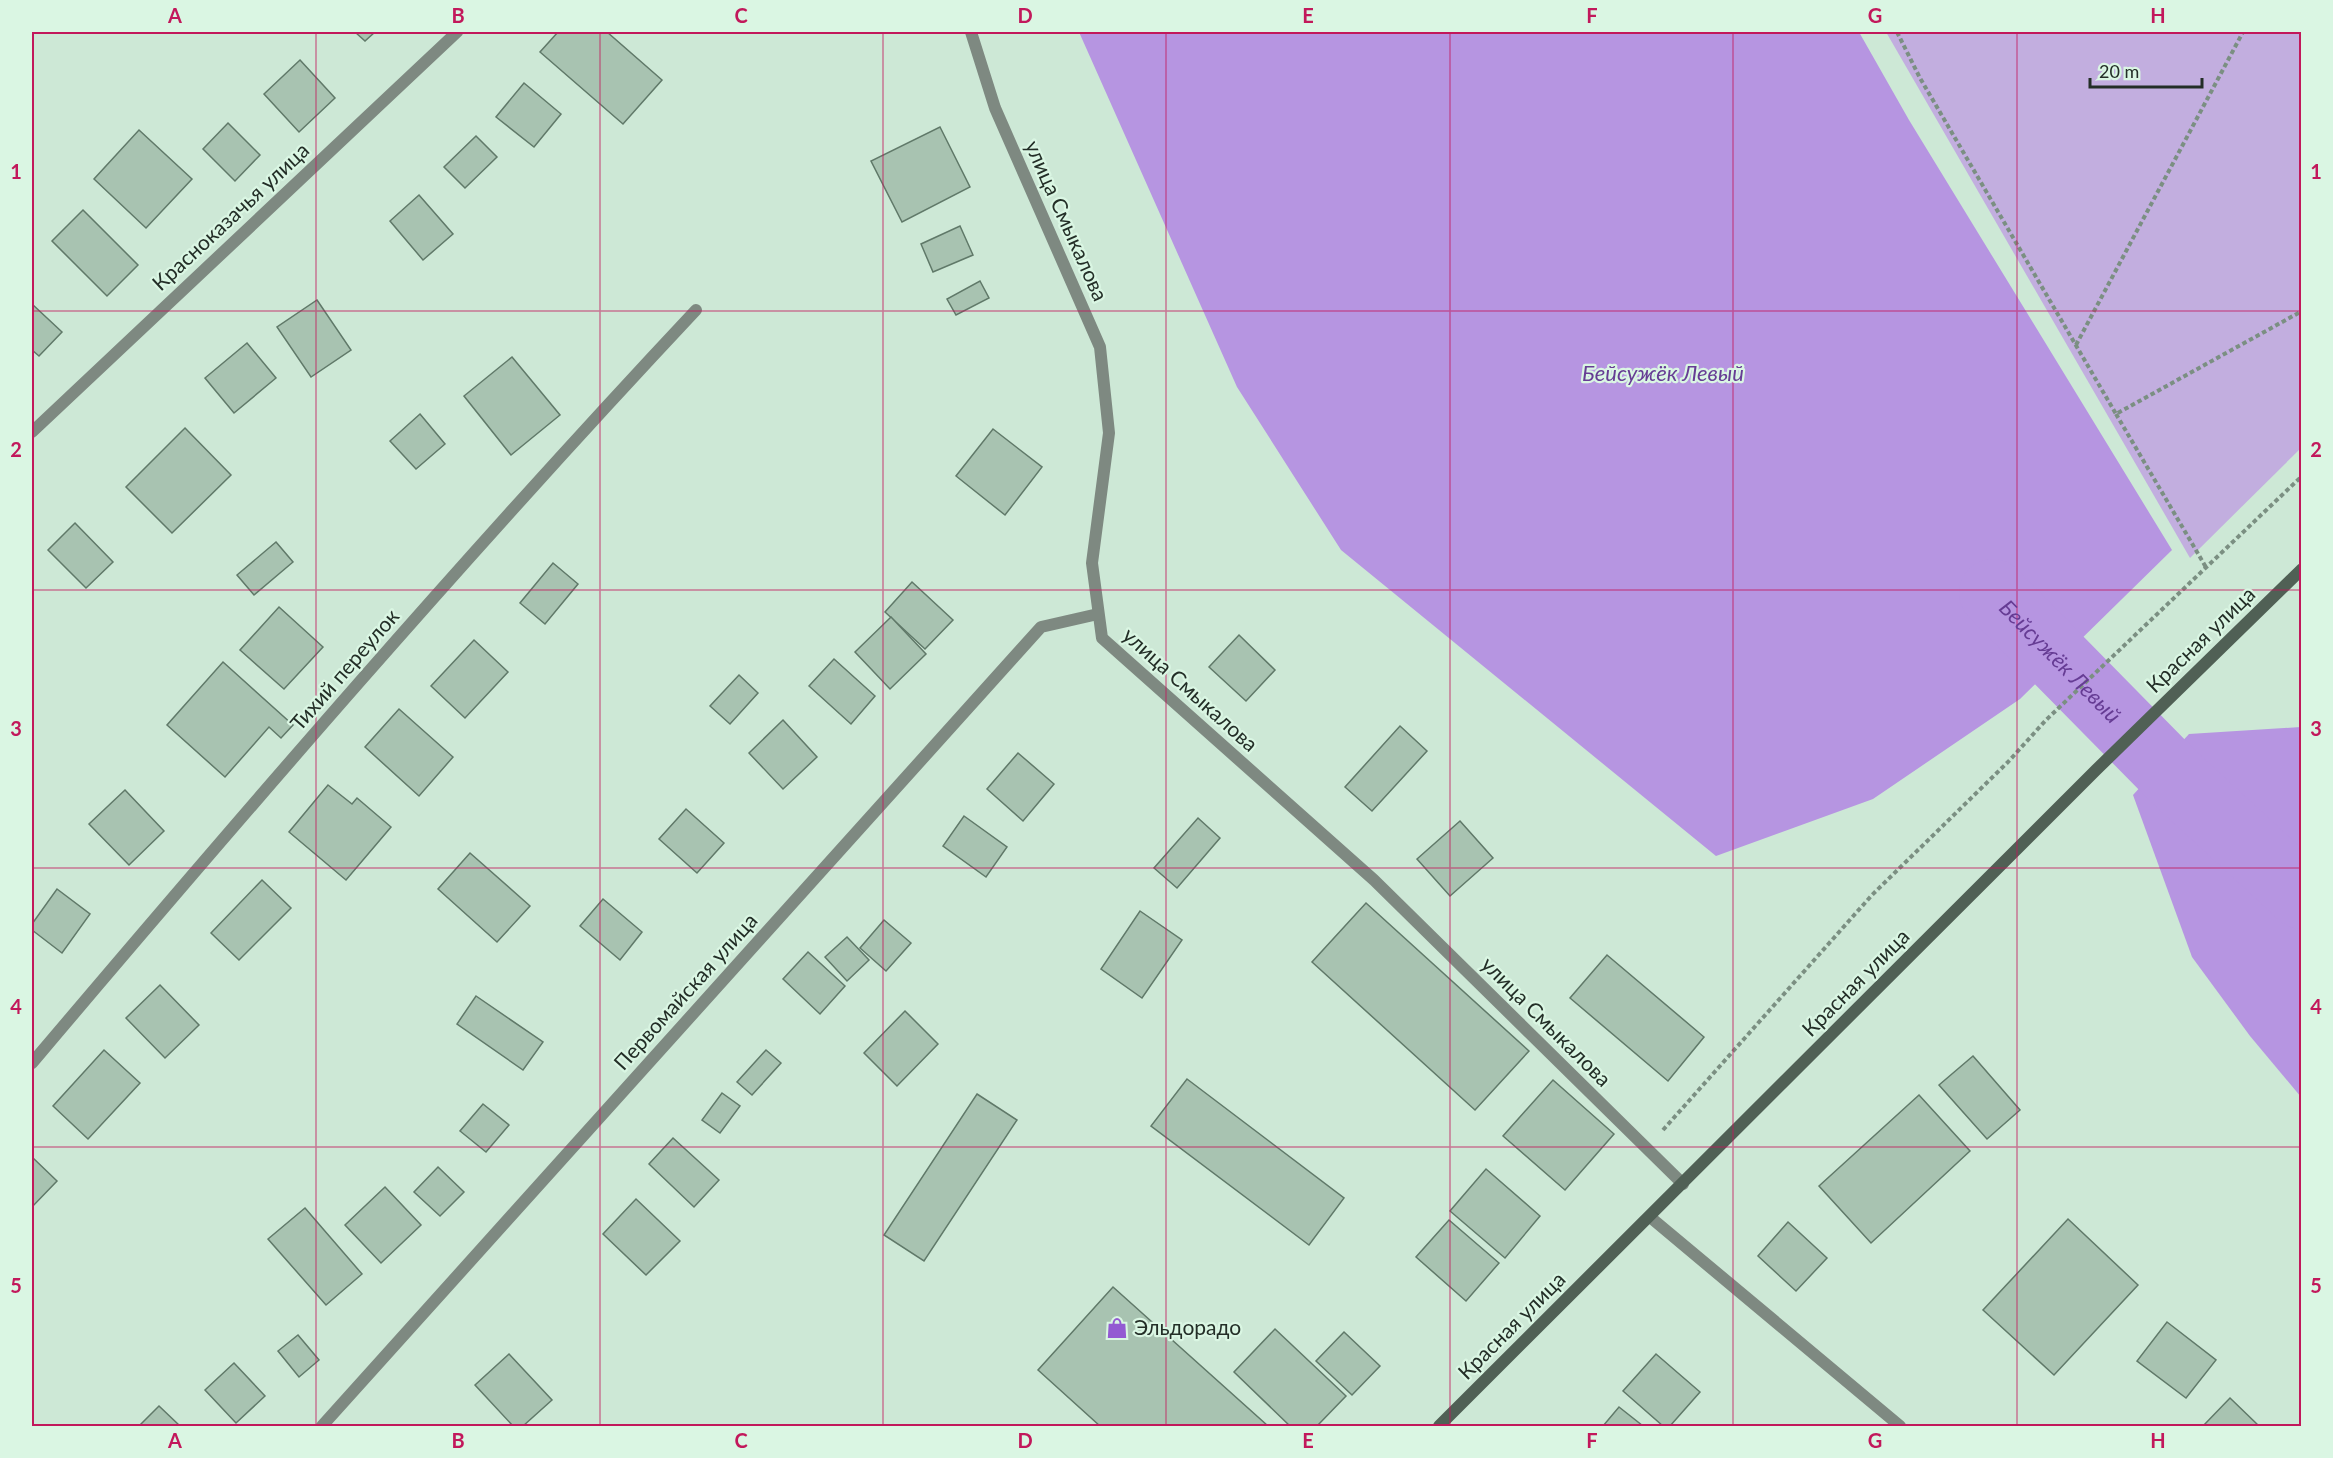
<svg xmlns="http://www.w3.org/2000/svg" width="2333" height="1458" viewBox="0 0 2333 1458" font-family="Lato,sans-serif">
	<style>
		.green { fill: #c2aedf }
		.water { fill: #b695e1 }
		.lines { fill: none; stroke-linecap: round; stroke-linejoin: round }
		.river { stroke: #b695e1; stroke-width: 68 }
		.building { fill: #a8c3b1; stroke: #607969; stroke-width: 1.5 }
		.path { stroke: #7b8f82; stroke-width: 4; stroke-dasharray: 4.5 3; stroke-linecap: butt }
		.lane { stroke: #7e8981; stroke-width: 12 }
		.street { stroke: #7e8981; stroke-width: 12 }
		.secondary { stroke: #506055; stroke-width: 12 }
		.grid { fill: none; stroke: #c2185b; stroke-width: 1.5; stroke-opacity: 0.55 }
		.labels { text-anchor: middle; stroke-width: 4.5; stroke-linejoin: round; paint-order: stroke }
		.street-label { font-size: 21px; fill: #232e27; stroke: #daf6e3 }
		.poi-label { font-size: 21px; fill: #232e27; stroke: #daf6e3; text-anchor: start }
		.water-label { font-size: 22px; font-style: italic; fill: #663c94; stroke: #daf6e3 }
		.neatline { fill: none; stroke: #c2185b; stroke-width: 2 }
		.grid-label { font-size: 20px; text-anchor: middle; font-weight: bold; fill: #c2185b }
	</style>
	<rect width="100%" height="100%" fill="#cde8d6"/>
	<!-- green -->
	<path class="green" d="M1886 32H2301V448L2190 558Z"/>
	<!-- water -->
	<g class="water">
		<path d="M1079 32H1859L1909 120 2172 550 2020 699 1873 799 1716 856 1341 550 1237 387Z"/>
		<path d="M2301 727H2302L2301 1097 2250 1036 2192 957 2133 795 2189 734Z"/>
	</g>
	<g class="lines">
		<!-- river -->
		<path class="river" id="s1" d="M1993 593 2174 777 2302 895"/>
	</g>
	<!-- building -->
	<g class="building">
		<path d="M355 32H375L365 41Z"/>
		<path d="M558 32H607L662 80 623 124 540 52Z"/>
		<path d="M300 60 335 98 299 132 264 94Z"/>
		<path d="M524 83 561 114 534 147 496 117Z"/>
		<path d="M228 123 260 155 235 181 203 149Z"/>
		<path d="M940 127 970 187 902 222 871 161Z"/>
		<path d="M139 130 192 179 146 228 94 179Z"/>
		<path d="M476 136 497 157 465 188 444 167Z"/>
		<path d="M419 195 453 234 423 260 390 221Z"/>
		<path d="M83 210 138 265 107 296 52 241Z"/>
		<path d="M960 226 973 255 933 272 921 244Z"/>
		<path d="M980 281 989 298 956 315 947 299Z"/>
		<path d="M317 300 351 350 311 377 277 327Z"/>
		<path d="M32 304 62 332 39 356 32 350Z"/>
		<path d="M247 343 276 378 234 413 205 378Z"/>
		<path d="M512 357 560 415 511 455 464 396Z"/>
		<path d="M420 414 445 444 416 469 390 441Z"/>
		<path d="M185 428 231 475 172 533 126 487Z"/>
		<path d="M993 429 1042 467 1005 515 956 476Z"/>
		<path d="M75 523 113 562 86 588 48 550Z"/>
		<path d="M276 542 293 562 254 595 237 575Z"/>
		<path d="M553 563 578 584 545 624 520 603Z"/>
		<path d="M912 582 953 620 925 649 885 612Z"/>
		<path d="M279 607 323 647 284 689 240 650Z"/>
		<path d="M891 617 926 654 890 689 855 652Z"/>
		<path d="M1239 635 1275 670 1246 701 1209 667Z"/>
		<path d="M474 640 508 672 465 718 431 686Z"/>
		<path d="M834 659 875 696 851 724 809 686Z"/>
		<path d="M223 662 293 725 281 738 269 727 225 777 167 725Z"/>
		<path d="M739 675 758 693 730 724 710 706Z"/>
		<path d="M399 709 453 757 419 796 365 747Z"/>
		<path d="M783 720 817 757 783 789 749 753Z"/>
		<path d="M1400 726 1427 751 1372 811 1345 787Z"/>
		<path d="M1018 753 1054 784 1023 821 987 789Z"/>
		<path d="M328 785 352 804 357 798 391 827 346 880 289 832Z"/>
		<path d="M125 790 164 831 129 865 89 824Z"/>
		<path d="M686 809 724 843 697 873 659 839Z"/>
		<path d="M964 816 1007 847 986 877 943 846Z"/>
		<path d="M1198 818 1220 838 1177 888 1154 868Z"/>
		<path d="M1460 821 1493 858 1450 896 1417 859Z"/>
		<path d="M470 853 530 906 497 942 438 889Z"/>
		<path d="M262 880 291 908 239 960 211 933Z"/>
		<path d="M57 889 90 914 62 953 32 930V924Z"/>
		<path d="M603 899 642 932 620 960 580 926Z"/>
		<path d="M1366 903 1529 1051 1475 1110 1312 962Z"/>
		<path d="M1140 911 1182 940 1142 998 1101 969Z"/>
		<path d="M884 920 911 943 886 971 860 948Z"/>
		<path d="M847 937 869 960 847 981 825 957Z"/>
		<path d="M808 952 845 986 820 1014 783 979Z"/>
		<path d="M1607 955 1704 1037 1668 1081 1570 998Z"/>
		<path d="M160 985 199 1025 165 1058 126 1018Z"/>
		<path d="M476 996 543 1042 523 1070 457 1024Z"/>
		<path d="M905 1011 938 1044 897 1086 864 1053Z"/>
		<path d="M104 1050 140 1083 88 1139 53 1106Z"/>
		<path d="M766 1050 781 1063 752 1095 737 1082Z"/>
		<path d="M1973 1056 2020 1110 1987 1139 1939 1085Z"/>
		<path d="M1187 1079 1344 1198 1309 1245 1151 1126Z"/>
		<path d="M1553 1080 1614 1134 1565 1190 1503 1136Z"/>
		<path d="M722 1093 740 1106 720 1133 702 1120Z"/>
		<path d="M977 1094 1017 1120 924 1261 884 1235Z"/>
		<path d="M1919 1095 1970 1151 1871 1243 1819 1186Z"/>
		<path d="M483 1104 509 1125 486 1152 460 1131Z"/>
		<path d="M673 1138 719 1180 694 1207 649 1164Z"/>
		<path d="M32 1157 57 1181 32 1207Z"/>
		<path d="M438 1167 464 1192 440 1216 414 1192Z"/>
		<path d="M1486 1169 1540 1216 1505 1258 1450 1211Z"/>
		<path d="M385 1187 421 1225 381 1263 345 1225Z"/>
		<path d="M636 1199 680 1241 646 1275 603 1234Z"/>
		<path d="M305 1208 362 1274 326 1305 268 1239Z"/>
		<path d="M2068 1219 2138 1285 2054 1375 1983 1310Z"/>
		<path d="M1449 1220 1499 1263 1466 1301 1416 1257Z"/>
		<path d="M1788 1222 1827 1258 1796 1291 1758 1256Z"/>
		<path d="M1113 1287 1268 1426H1100L1038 1370Z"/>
		<path d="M2167 1322 2216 1360 2186 1398 2137 1361Z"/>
		<path d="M1275 1329 1346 1396 1317 1426H1290L1234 1372Z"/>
		<path d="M1344 1332 1380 1366 1352 1395 1316 1361Z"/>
		<path d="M298 1335 319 1360 299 1377 278 1351Z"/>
		<path d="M509 1354 552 1400 523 1426H513L475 1385Z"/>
		<path d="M1656 1354 1700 1392 1670 1426H1663L1623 1391Z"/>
		<path d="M234 1363 265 1396 236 1423 205 1390Z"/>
		<path d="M2230 1398 2259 1426H2203Z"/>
		<path d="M159 1406 180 1426H139Z"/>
		<path d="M1619 1407 1643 1426H1603Z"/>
	</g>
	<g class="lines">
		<!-- path -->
		<g class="path">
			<path d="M1897 32 1920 78 2116 414 2302 311"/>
			<path d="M2076 345 2243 32"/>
			<path d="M2116 414 2207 569"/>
			<path d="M1663 1130 1872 895 2008 762 2046 720 2302 476"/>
		</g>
		<!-- lane -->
		<path class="lane" d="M1650 1217 1900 1426"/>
		<!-- street -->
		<g class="street">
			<path d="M971 32 995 108 1100 347 1109 433 1092 563 1102 638 1374 880 1683 1184"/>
			<path d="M32 432 457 32"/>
			<path d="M32 1063C248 808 467 554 696 310"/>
			<path d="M322 1426 1041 627 1098 614"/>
		</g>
		<!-- secondary -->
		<path class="secondary" d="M1439 1426 2096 770 2302 569"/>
	</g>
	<!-- grid -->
	<path class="grid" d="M316 32V1426M600 32V1426M883 32V1426M1166 32V1426M1450 32V1426M1733 32V1426M2017 32V1426M32 311H2302M32 590H2302M32 868H2302M32 1147H2302"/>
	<!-- icons -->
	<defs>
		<symbol id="shop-bare" viewBox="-9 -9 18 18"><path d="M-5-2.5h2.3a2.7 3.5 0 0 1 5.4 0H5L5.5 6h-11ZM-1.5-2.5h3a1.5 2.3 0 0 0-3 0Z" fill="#935ad2" stroke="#daf6e3" stroke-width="2.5" paint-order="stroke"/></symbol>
	</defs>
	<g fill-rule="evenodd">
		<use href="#shop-bare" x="1102" y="1313" width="30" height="30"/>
	</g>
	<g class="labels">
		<!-- street labels -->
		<g class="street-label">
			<text transform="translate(231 217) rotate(-43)" y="7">Красноказачья улица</text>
			<text transform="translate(1066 221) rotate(66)" y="7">улица Смыкалова</text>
			<text transform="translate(2201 640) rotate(-44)" y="7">Красная улица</text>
			<text transform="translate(345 670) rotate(-49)" y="7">Тихий переулок</text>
			<text transform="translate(1190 690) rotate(42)" y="7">улица Смыкалова</text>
			<text transform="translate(1856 983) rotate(-45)" y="7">Красная улица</text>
			<text transform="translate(686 992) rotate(-48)" y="7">Первомайская улица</text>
			<text transform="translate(1546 1022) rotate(45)" y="7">улица Смыкалова</text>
			<text transform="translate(1512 1326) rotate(-45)" y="7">Красная улица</text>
		</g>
		<!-- poi labels -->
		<g class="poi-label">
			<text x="1134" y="1335">Эльдорадо</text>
		</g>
		<!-- water labels -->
		<g class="water-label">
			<text x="1663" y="381">Бейсужёк Левый</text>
			<text dy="8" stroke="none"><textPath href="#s1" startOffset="96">Бейсужёк Левый</textPath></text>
		</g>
	</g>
	<!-- border -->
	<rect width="2333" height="1458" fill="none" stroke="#daf6e3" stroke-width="66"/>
	<!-- scale -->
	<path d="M2090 78v9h112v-9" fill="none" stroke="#232e27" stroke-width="3"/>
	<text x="2099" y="78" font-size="18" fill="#232e27" stroke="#daf6e3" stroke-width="4.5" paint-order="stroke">20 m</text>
	<rect x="33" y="33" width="2267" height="1392" class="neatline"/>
	<g class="grid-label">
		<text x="175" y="23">A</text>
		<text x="458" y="23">B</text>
		<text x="741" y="23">C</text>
		<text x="1025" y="23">D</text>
		<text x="1308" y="23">E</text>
		<text x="1592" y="23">F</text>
		<text x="1875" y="23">G</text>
		<text x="2158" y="23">H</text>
		<text x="16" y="179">1</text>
		<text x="2316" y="179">1</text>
		<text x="16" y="457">2</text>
		<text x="2316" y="457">2</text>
		<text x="16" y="736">3</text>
		<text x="2316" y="736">3</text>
		<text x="16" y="1014">4</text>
		<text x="2316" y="1014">4</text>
		<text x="16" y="1293">5</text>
		<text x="2316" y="1293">5</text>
		<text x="175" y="1448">A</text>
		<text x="458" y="1448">B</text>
		<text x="741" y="1448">C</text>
		<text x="1025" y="1448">D</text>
		<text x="1308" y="1448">E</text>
		<text x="1592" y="1448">F</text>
		<text x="1875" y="1448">G</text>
		<text x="2158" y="1448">H</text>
	</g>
</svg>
